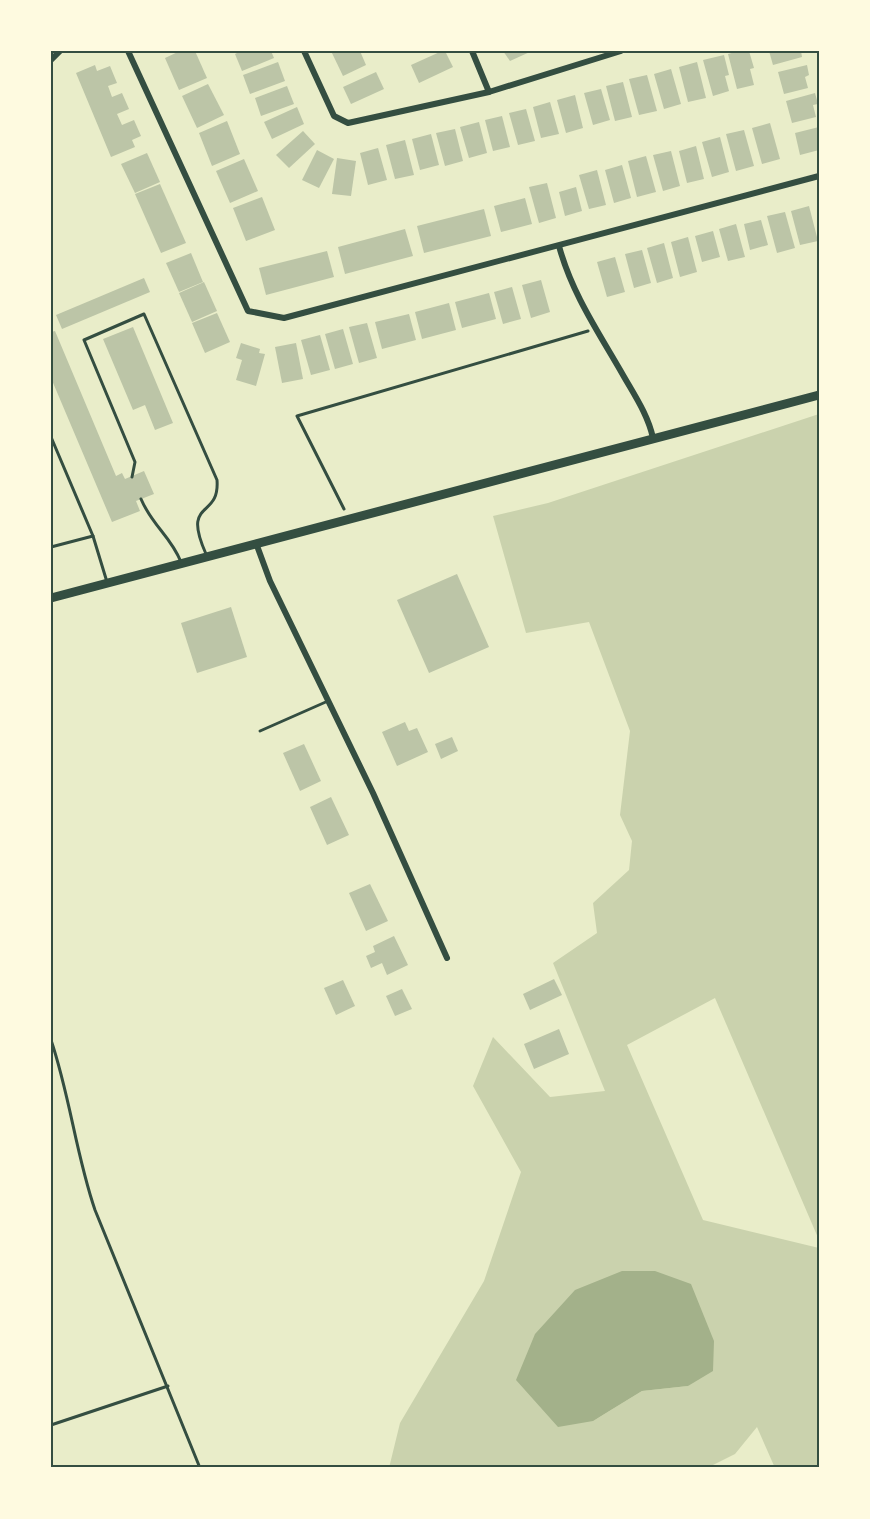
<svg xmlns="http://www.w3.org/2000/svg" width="870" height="1519" viewBox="0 0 870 1519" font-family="'Zilla Slab',serif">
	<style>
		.green { fill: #cad2ad; fill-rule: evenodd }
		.water { fill: #a3b18a }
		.building { fill: #bcc5a7 }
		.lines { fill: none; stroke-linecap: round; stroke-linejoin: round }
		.path { stroke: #344e41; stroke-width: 3 }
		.service { stroke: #344e41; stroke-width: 3 }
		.minor { stroke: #344e41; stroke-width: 6 }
		.secondary { stroke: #344e41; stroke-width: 9 }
		.neatline { fill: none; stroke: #344e41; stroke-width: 2 }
	</style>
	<rect width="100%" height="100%" fill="#e9edc9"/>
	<!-- green -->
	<path class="green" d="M819 414V1240L715 998 627 1045 703 1220 819 1248V1468H775L757 1427 735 1454 707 1468H389L400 1423 484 1281 521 1172 473 1086 493 1037 550 1097 605 1091 553 963 597 933 593 903 629 870 632 841 620 815 630 731 589 622 526 633 493 516 548 503ZM714 1341 688 1386 642 1391 593 1421Z"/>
	<!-- water -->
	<path class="water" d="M622 1271H655L691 1284 714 1341 713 1371 688 1386 642 1391 593 1421 558 1427 516 1380 535 1334 575 1290Z"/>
	<!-- building -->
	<g class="building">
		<path d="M180 51H195L207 78 179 90 165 58Z"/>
		<path d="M241 51H271L274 58 242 71 235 54Z"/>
		<path d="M331 51H360L366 65 343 76Z"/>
		<path d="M442 51H445L453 67 419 83 411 65Z"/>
		<path d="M503 51H532L510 61Z"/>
		<path d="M739 51H749L754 68 750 69 754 85 737 89 728 54Z"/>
		<path d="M769 51H801L802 57 773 65Z"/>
		<path d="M724 55 729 75 725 76 729 91 713 96 703 60Z"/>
		<path d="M278 62 285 81 250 94 243 75Z"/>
		<path d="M697 62 706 98 688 102 679 67Z"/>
		<path d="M95 65 97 71 110 66 117 83 108 86 112 97 122 93 129 109 117 114 122 125 134 120 141 136 132 140 135 147 111 157 76 73Z"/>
		<path d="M807 65 809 75 805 77 808 88 784 94 778 72Z"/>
		<path d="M671 69 681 104 664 109 654 74Z"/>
		<path d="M376 72 384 89 351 104 343 87Z"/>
		<path d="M647 75 657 111 639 115 629 79Z"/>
		<path d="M623 82 632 117 615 121 606 86Z"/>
		<path d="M208 84 224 115 197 128 182 96Z"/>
		<path d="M287 86 294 104 261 116 255 98Z"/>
		<path d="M601 89 610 120 593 125 584 93Z"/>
		<path d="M815 93 818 104 813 105 816 117 792 123 786 101Z"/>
		<path d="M575 95 583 128 566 133 557 100Z"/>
		<path d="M550 102 559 134 541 138 533 107Z"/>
		<path d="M297 107 304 124 272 139 264 122Z"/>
		<path d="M526 109 535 141 518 145 509 113Z"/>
		<path d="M502 116 510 147 493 151 485 120Z"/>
		<path d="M227 121 240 154 212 166 199 133Z"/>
		<path d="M479 122 487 153 469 158 460 127Z"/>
		<path d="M770 123 780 159 762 164 752 128Z"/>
		<path d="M819 127V150L800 155 795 133Z"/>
		<path d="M455 129 463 161 445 166 436 133Z"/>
		<path d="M744 130 754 166 736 171 726 134Z"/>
		<path d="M303 131 315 144 289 168 276 155Z"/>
		<path d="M431 134 439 165 420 170 412 139Z"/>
		<path d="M720 137 729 172 712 177 702 142Z"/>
		<path d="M405 140 414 175 395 179 386 145Z"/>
		<path d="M696 146 704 179 687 183 679 151Z"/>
		<path d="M378 148 387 180 368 185 360 153Z"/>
		<path d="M317 150 334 159 319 188 302 180Z"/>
		<path d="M671 151 680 186 663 191 653 155Z"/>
		<path d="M147 153 160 182 135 193 121 164Z"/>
		<path d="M646 156 656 192 637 197 628 161Z"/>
		<path d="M337 158 356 161 351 196 332 194Z"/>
		<path d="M244 159 258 191 230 203 216 171Z"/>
		<path d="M622 165 631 198 614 203 605 170Z"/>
		<path d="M597 170 606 205 589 209 579 175Z"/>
		<path d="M547 183 556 218 539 223 529 187Z"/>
		<path d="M160 184 186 243 161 253 135 194Z"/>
		<path d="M576 187 582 211 565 216 559 192Z"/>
		<path d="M262 197 275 230 246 241 233 208Z"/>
		<path d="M525 198 532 224 501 232 494 206Z"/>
		<path d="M809 206 818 241 800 245 791 211Z"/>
		<path d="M484 209 491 236 424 253 417 226Z"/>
		<path d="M785 212 795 248 777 253 767 216Z"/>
		<path d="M761 220 768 245 750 250 744 224Z"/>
		<path d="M736 224 745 257 728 261 719 229Z"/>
		<path d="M405 229 413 256 345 274 338 247Z"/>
		<path d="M713 231 720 257 702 262 695 236Z"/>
		<path d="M688 237 697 272 680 277 671 242Z"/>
		<path d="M664 243 673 278 657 283 647 248Z"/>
		<path d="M642 250 651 283 634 288 625 254Z"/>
		<path d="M327 251 334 277 266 295 259 268Z"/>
		<path d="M191 253 203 282 179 292 166 263Z"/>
		<path d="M615 257 625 292 607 297 597 262Z"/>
		<path d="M144 278 150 292 62 329 56 315Z"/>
		<path d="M541 280 550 312 531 318 522 285Z"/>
		<path d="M204 282 217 311 192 322 179 293Z"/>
		<path d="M512 287 521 319 503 324 494 292Z"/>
		<path d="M489 293 496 319 462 328 455 302Z"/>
		<path d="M449 303 456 330 422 339 415 312Z"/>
		<path d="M217 313 230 342 205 353 192 323Z"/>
		<path d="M409 314 416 340 382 349 375 322Z"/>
		<path d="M367 323 377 358 359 363 349 327Z"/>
		<path d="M133 327 173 423 155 430 145 405 133 410 103 339Z"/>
		<path d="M343 329 353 364 335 369 325 334Z"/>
		<path d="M55 331 116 476 122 473 125 479 144 471 154 494 136 501 140 511 112 522 51 378V332Z"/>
		<path d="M320 335 330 370 311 375 301 340Z"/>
		<path d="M241 343 260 349 259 353 265 354 256 386 236 380 242 360 236 358Z"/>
		<path d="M296 343 303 379 282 383 275 347Z"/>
		<path d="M457 574 489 647 429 673 397 600Z"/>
		<path d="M231 607 247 657 197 673 181 623Z"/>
		<path d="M405 722 409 731 417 728 428 752 397 766 382 732Z"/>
		<path d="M452 737 458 751 441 759 435 744Z"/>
		<path d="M304 744 321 781 300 791 283 753Z"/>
		<path d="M331 797 349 835 327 845 310 807Z"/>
		<path d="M370 884 388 921 366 931 349 893Z"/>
		<path d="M394 936 408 965 387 975 382 963 371 968 366 956 375 952 373 946Z"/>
		<path d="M554 979 562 995 530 1010 523 994Z"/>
		<path d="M343 980 355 1006 336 1015 324 988Z"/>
		<path d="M402 989 412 1009 395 1016 386 996Z"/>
		<path d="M559 1029 569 1054 534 1069 524 1044Z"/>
	</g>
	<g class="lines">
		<!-- path -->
		<path class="path" d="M344 509 297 416 588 331"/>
		<!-- service -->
		<g class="service">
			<path d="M51 437 93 536 107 582"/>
			<path d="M132 477 135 462 84 340 144 314 217 480C220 520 181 498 206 554"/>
			<path d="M141 499C153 527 170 535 181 562"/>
			<path d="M51 547 93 536"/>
			<path d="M260 731 328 701"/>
			<path d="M51 1040C70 1096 76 1155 95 1210L200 1468"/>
			<path d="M51 1425 168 1386"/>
		</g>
		<!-- minor -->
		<g class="minor">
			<path d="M128 51 248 311 284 318 819 176"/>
			<path d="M304 51 334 116 348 123 489 92 621 51"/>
			<path d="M472 51 489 92"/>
			<path d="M51 60 60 51"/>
			<path d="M559 246C572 294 599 333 623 375 635 396 648 415 653 438"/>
			<path d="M256 543 270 581 373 793 447 958"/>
		</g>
		<!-- secondary -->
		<path class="secondary" d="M51 598 819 395"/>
	</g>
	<!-- border -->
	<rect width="870" height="1519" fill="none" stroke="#fefae0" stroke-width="105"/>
	<rect x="52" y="52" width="766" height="1414" class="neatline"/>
</svg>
